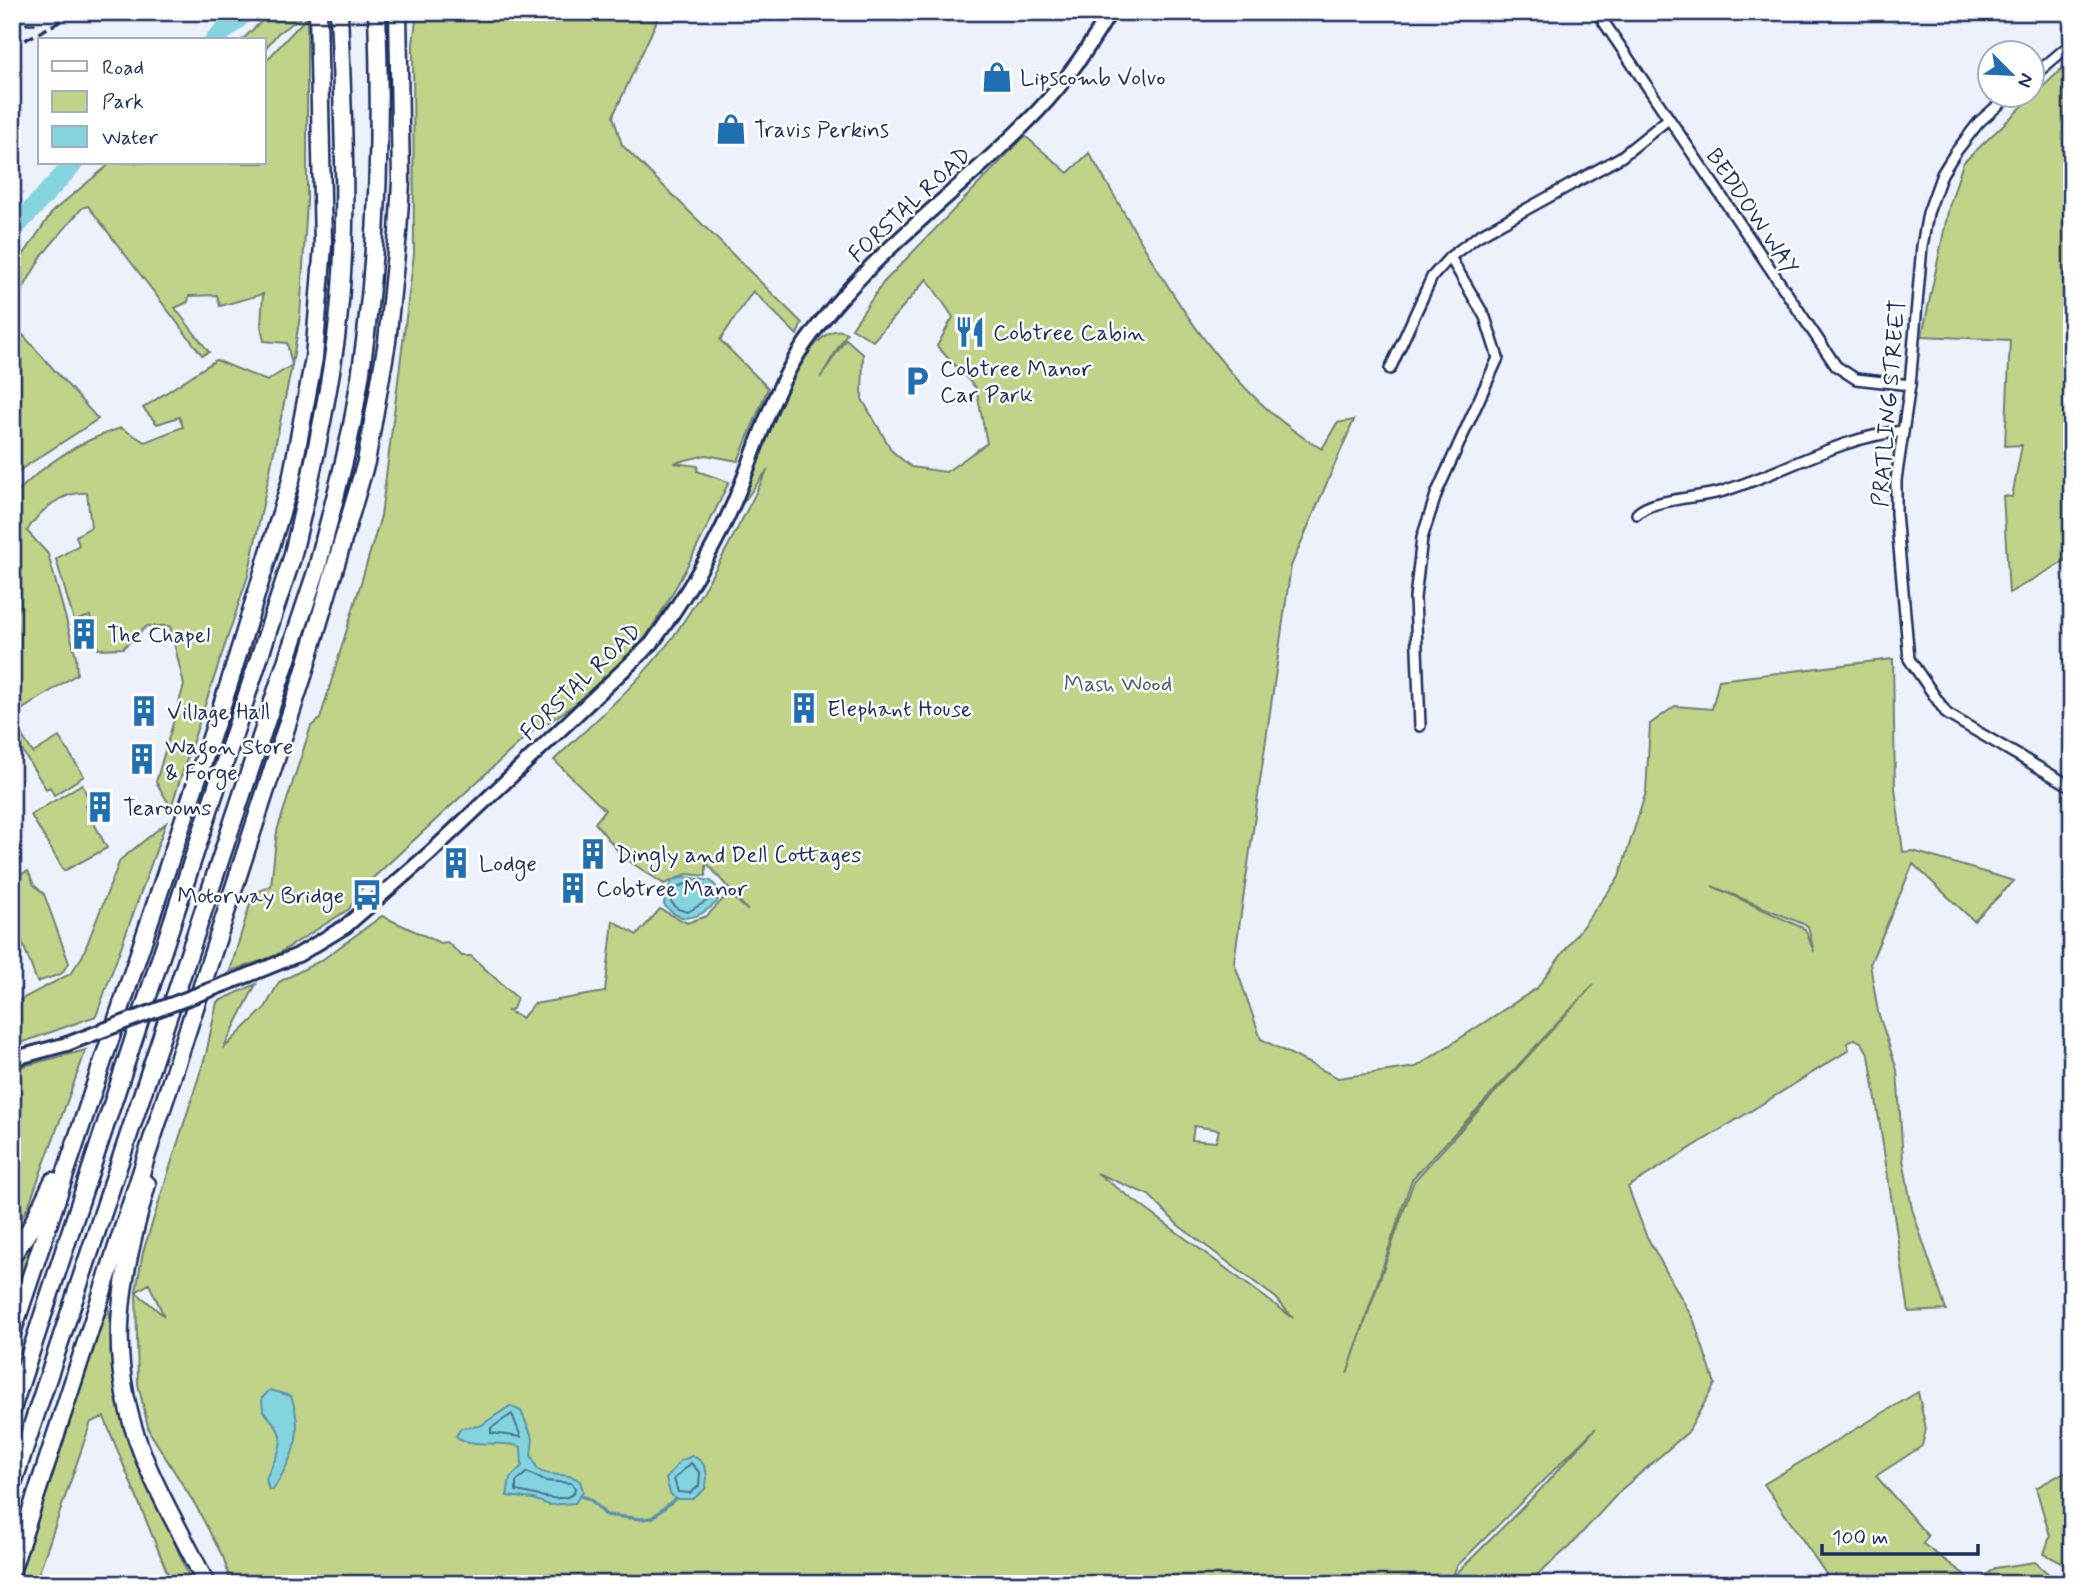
<svg xmlns="http://www.w3.org/2000/svg" width="2084" height="1596" viewBox="0 0 2084 1596" font-family="Mynerve,sans-serif">
	<style>
		.green { fill: #c1d388; stroke: #6e8173; stroke-width: 2; fill-rule: evenodd }
		.water { fill: #84d4df; stroke: #5a92ab; stroke-width: 2 }
		.lines { fill: none; stroke-linecap: round; stroke-linejoin: round }
		.shore { stroke: #457192; stroke-width: 2 }
		.stream { stroke: #5a92ab; stroke-width: 3.5 }
		.river { stroke: #84d4df; stroke-width: 19 }
		.street-casing { stroke: #1b2f5e; stroke-width: 14 }
		.secondary-casing { stroke: #1b2f5e; stroke-width: 18 }
		.highway-casing { stroke: #1b2f5e; stroke-width: 21 }
		.street { stroke: #fff; stroke-width: 9 }
		.secondary { stroke: #fff; stroke-width: 12 }
		.highway { stroke: #fff; stroke-width: 16 }
		.rail { stroke: #1b2f5e; stroke-width: 3.5; stroke-dasharray: 10 5; stroke-linecap: butt }
		.secondary-bridge-casing { stroke: #1b2f5e; stroke-width: 18; stroke-linecap: butt }
		.secondary-bridge { stroke: #fff; stroke-width: 12 }
		.labels { text-anchor: middle; stroke-width: 5; stroke-linejoin: round; paint-order: stroke }
		.poi-label { font-size: 23px; fill: #1b2f5e; stroke: #fff; text-anchor: start }
		.street-label { font-size: 23px; fill: #1b2f5e; stroke: #fff }
		.park-label { font-size: 23px; fill: #4d606b; stroke: #fff }
	</style>
	<rect width="100%" height="100%" fill="#edf1fb"/>
	<filter id="ink" filterUnits="userSpaceOnUse"><feTurbulence type="fractalNoise" baseFrequency=".0143" numOctaves="2"/><feDisplacementMap in="SourceGraphic" scale="14" xChannelSelector="R" yChannelSelector="G"/><feConvolveMatrix kernelMatrix="1 2 1 2 8 2 1 2 1" color-interpolation-filters="sRGB"/></filter>
	<g filter="url(#ink)">
		<!-- green -->
		<g class="green">
			<path d="M271 12 306 14 278 33 264 50V40H242Z"/>
			<path d="M417 12H661L613 116 622 145 802 323 797 335 753 291 720 340 768 388 738 461 706 455 674 463 698 466 697 471 729 482C701 540 673 599 636 651 620 673 556 720 531 732L361 889 349 909 273 957 230 971 253 894 271 886 277 831 311 726 320 719 381 516 414 254 413 44Z"/>
			<path d="M307 17V201L300 316 292 365 248 576 171 807 156 782 184 685 170 626H147L123 648 98 649 90 616 74 621 56 559 79 545 76 536 91 527 87 493C62 491 39 511 27 531L48 554 76 656 77 674 12 716V498C42 465 79 441 121 428L145 442 183 427 179 417 157 424 143 408 216 360 267 381 292 365 287 343 264 341 261 326 263 294 220 306 217 295 189 296 188 302 175 308 209 352 202 355 88 206 82 208 43 254 12 308V272L53 211 111 163H264V63Z"/>
			<path d="M2072 59V557L2009 593 2003 496 2012 497 2022 445 2005 446 2010 340 1922 336 1949 207 1963 163Z"/>
			<path d="M1025 136 1068 173 1089 153C1152 257 1213 387 1322 449L1337 423 1354 420 1291 566 1234 962 1261 1039 1338 1078 1416 1067 1537 988 1619 877 1646 792 1650 724 1675 706 1712 709 1719 680 1893 659 1895 788 1903 852 1913 851 2014 881 1974 921 1913 864 1870 964 1878 1012 1897 1070 1903 1159 1912 1209 1946 1310 1909 1312 1869 1055 1862 1043 1855 1039 1847 1043 1849 1050 1628 1187 1646 1235 1694 1321 1715 1384 1688 1432 1622 1489 1569 1547 1526 1584H231L224 1559 196 1506 149 1431 138 1384 136 1291 143 1252 206 1054 217 1002 256 984 223 1049 265 1008 279 982 322 960 382 916 440 943 447 942 462 956H471L517 998 513 1009 508 1011 522 1018 534 1004 605 992 613 921 637 935 660 909 687 923 707 916 725 897 731 895 748 911 706 862V876L687 874 664 884 623 857 595 823 605 810 554 760C595 721 640 682 673 637 710 584 739 526 768 469L740 507C750 480 806 308 847 333L820 378 846 339 863 354 862 399 892 451 911 467 946 472 987 443 976 388 937 346 953 317 927 279 873 341 852 328 883 283ZM1712 886 1808 926 1814 952 1805 929ZM1594 984 1414 1181 1347 1374 1412 1179ZM1194 1126 1219 1130 1216 1142 1192 1140ZM1097 1173 1149 1195 1178 1225 1276 1298 1293 1318ZM149 1284 164 1316 136 1292ZM1596 1428 1539 1491 1452 1578 1457 1566Z"/>
			<path d="M12 332 23 335 98 419 20 470 12 483Z"/>
			<path d="M12 720 33 753 59 737 84 776 54 795 50 787 46 789 12 734Z"/>
			<path d="M82 784 90 802 85 806 107 848 64 871 31 815Z"/>
			<path d="M166 823 96 1016 12 1046V1004L70 974 82 957 120 860Z"/>
			<path d="M28 871 34 885 44 894 69 963 61 974 37 982 12 914V878Z"/>
			<path d="M86 1050 28 1207 12 1234V1069Z"/>
			<path d="M43 1220 12 1310V1268Z"/>
			<path d="M108 1305 119 1410 192 1584H172L104 1417 91 1422 35 1584H17Z"/>
			<path d="M1918 1392 1926 1429 1922 1446 1876 1476 1928 1536 1923 1544 1968 1577 1959 1584H1833L1764 1484Z"/>
			<path d="M2072 1468V1568L2044 1554 2050 1536 2036 1488Z"/>
			<path d="M2035 1562 2060 1584H1975L1995 1568Z"/>
		</g>
		<!-- water -->
		<g class="water">
			<path d="M685 877 711 881 719 890 717 902C698 919 682 925 664 905L665 893 673 880Z"/>
			<path d="M270 1390 291 1396C305 1434 293 1457 273 1490H269L266 1479C280 1446 292 1440 263 1411L262 1398Z"/>
			<path d="M510 1406 521 1411 533 1439 531 1455 538 1470C551 1478 567 1471 580 1481L583 1491 575 1503 549 1505 533 1499 507 1496 510 1478 522 1466 521 1447C502 1439 470 1449 456 1436L461 1428 480 1426Z"/>
			<path d="M692 1456C707 1461 709 1475 705 1489L693 1499H675L670 1493 666 1479 680 1461Z"/>
		</g>
		<g class="lines">
			<!-- shore -->
			<g class="shore">
				<path d="M686 884 707 887 711 892 710 899 688 912 678 909 671 902C671 892 676 887 686 884Z"/>
				<path d="M512 1414 521 1437 491 1433V1428Z"/>
				<path d="M691 1463 700 1473 699 1486 690 1493 678 1492 674 1479Z"/>
				<path d="M527 1472 545 1481 571 1483 575 1488 574 1493C562 1505 532 1493 516 1491V1482Z"/>
			</g>
			<!-- stream -->
			<path class="stream" d="M581 1496 590 1499 606 1515 641 1519 652 1518 675 1499"/>
			<!-- river -->
			<g class="river">
				<path d="M214 40 246 12"/>
				<path d="M12 231 74 163"/>
			</g>
			<defs>
				<g id="street">
					<path d="M1597 12 1836 366 1856 379 1910 385"/>
					<path d="M2032 77 2072 43"/>
					<path d="M2011 94 1979 122 1955 153 1942 174 1928 213 1922 246 1910 385 1896 480V513L1909 659 1947 714 2072 787"/>
					<path d="M1390 369 1432 277 1450 257"/>
					<path d="M1637 514C1650 499 1699 498 1720 492 1781 474 1839 437 1903 431"/>
					<path d="M1420 726 1415 598 1422 538 1437 492 1498 358 1485 317 1450 257 1478 236 1621 157 1667 120"/>
				</g>
				<g id="secondary">
					<path d="M249 975 298 955 346 926 431 852 652 643C680 604 708 560 728 516 755 458 768 396 806 342 866 257 954 196 1027 122 1059 91 1087 51 1110 12"/>
					<path d="M12 1059 67 1044"/>
				</g>
				<g id="highway">
					<path d="M147 1184C120 1281 104 1358 143 1455 160 1499 186 1540 206 1584"/>
					<path d="M12 1256 30 1229 53 1181"/>
					<path d="M12 1333 229 684 291 480 314 358 323 245 318 12"/>
					<path d="M12 1409 292 558C309 485 326 412 336 338 350 231 343 119 339 12"/>
					<path d="M12 1486 317 569C329 518 345 466 354 414 378 281 382 147 377 12"/>
					<path d="M12 1569 303 676 366 462 387 342 398 233 401 181 398 12"/>
				</g>
			</defs>
			<!-- street casing -->
			<use href="#street" class="street-casing"/>
			<!-- secondary casing -->
			<use href="#secondary" class="secondary-casing"/>
			<!-- highway casing -->
			<use href="#highway" class="highway-casing"/>
			<!-- street -->
			<use href="#street" class="street"/>
			<!-- secondary -->
			<use href="#secondary" class="secondary"/>
			<!-- highway -->
			<use href="#highway" class="highway"/>
			<!-- rail -->
			<g class="rail">
				<path d="M12 31 26 24H39"/>
				<path d="M12 47 78 12"/>
			</g>
			<defs>
				<path id="secondary-bridge" d="M67 1044 249 975"/>
			</defs>
			<!-- secondary-bridge casing -->
			<use href="#secondary-bridge" class="secondary-bridge-casing"/>
			<!-- secondary-bridge -->
			<use href="#secondary-bridge" class="secondary-bridge"/>
		</g>
	</g>
	<!-- icons -->
	<defs>
		<symbol id="shop-bare" viewBox="-9 -9 18 18"><path d="M-5-2.5h2.3a2.7 3.5 0 0 1 5.4 0H5L5.5 6h-11ZM-1.5-2.5h3a1.5 2.3 0 0 0-3 0Z" fill="#1f6fb2" stroke="#fff" stroke-width="2.5" paint-order="stroke"/></symbol>
		<symbol id="restaurant-bare" viewBox="-9 -9 18 18"><path d="M-5-6h1v4h1v-4h1v4h1v-4h1v5L-1.5 .5V6h-2V.5L-5-1ZM5-6V6H3V1.5H1.5Q1.5-4 5-6Z" fill="#1f6fb2" stroke="#fff" stroke-width="2.5" paint-order="stroke"/></symbol>
		<symbol id="parking-bare" viewBox="-9 -9 18 18"><path d="M-3.5-5.5H1a3.5 3.5 0 0 1 0 7H-1V5.5H-3.5ZM-1-3.4V-.6H.8a1.4 1.4 0 0 0 0-2.8Z" fill="#1f6fb2" stroke="#fff" stroke-width="2.5" paint-order="stroke"/></symbol>
		<symbol id="building-bare" viewBox="-9 -9 18 18"><path d="M-4-6H4V6H1V3H-1V6H-4ZM-2.5-4.3h1.7v1.8h-1.7ZM.8-4.3h1.7v1.8H.8ZM-2.5-1h1.7V.8h-1.7ZM.8-1h1.7V.8H.8Z" fill="#1f6fb2" stroke="#fff" stroke-width="2.5" paint-order="stroke"/></symbol>
		<symbol id="bus-bare" viewBox="-9 -9 18 18"><path d="M-5-6H5V4H4V6H2V4H-2V6H-4V4H-5ZM-3.5-4V0h7V-4ZM-3.5 1.2v1.5H-2V1.2ZM2 1.2v1.5H3.5V1.2Z" fill="#1f6fb2" stroke="#fff" stroke-width="2.5" paint-order="stroke"/></symbol>
	</defs>
	<g fill-rule="evenodd">
		<use href="#shop-bare" x="975" y="55" width="44" height="44"/>
		<use href="#shop-bare" x="709" y="107" width="44" height="44"/>
		<use href="#restaurant-bare" x="948" y="310" width="44" height="44"/>
		<use href="#parking-bare" x="895" y="359" width="44" height="44"/>
		<use href="#building-bare" x="62" y="612" width="44" height="44"/>
		<use href="#building-bare" x="782" y="686" width="44" height="44"/>
		<use href="#building-bare" x="122" y="689" width="44" height="44"/>
		<use href="#building-bare" x="120" y="737" width="44" height="44"/>
		<use href="#building-bare" x="78" y="785" width="44" height="44"/>
		<use href="#building-bare" x="571" y="832" width="44" height="44"/>
		<use href="#building-bare" x="434" y="841" width="44" height="44"/>
		<use href="#building-bare" x="551" y="866" width="44" height="44"/>
		<use href="#bus-bare" x="345" y="873" width="44" height="44"/>
	</g>
	<g class="labels">
		<!-- poi labels -->
		<g class="poi-label">
			<text x="1020" y="85">Lipscomb Volvo</text>
			<text x="754" y="137">Travis Perkins</text>
			<text x="993" y="340">Cobtree Cabin</text>
			<text x="940" y="376">Cobtree Manor<tspan x="940" dy="26">Car Park</tspan></text>
			<text x="107" y="642">The Chapel</text>
			<text x="827" y="716">Elephant House</text>
			<text x="167" y="719">Village Hall</text>
			<text x="165" y="754">Wagon Store<tspan x="165" dy="26">&amp; Forge</tspan></text>
			<text x="123" y="815">Tearooms</text>
			<text x="616" y="862">Dingly and Dell Cottages</text>
			<text x="479" y="871">Lodge</text>
			<text x="596" y="896">Cobtree Manor</text>
			<text x="344" y="903" text-anchor="end">Motorway Bridge</text>
		</g>
		<!-- street labels -->
		<g class="street-label">
			<text transform="translate(909 204) rotate(-43)" y="8">FORSTAL ROAD</text>
			<text transform="translate(1753 211) rotate(56)" y="8">BEDDOW WAY</text>
			<text transform="translate(1888 403) rotate(-85)" y="8">PRATLING STREET</text>
			<text transform="translate(580 681) rotate(-44)" y="8">FORSTAL ROAD</text>
		</g>
		<!-- park labels -->
		<g class="park-label">
			<text x="1118" y="691">Mash Wood</text>
		</g>
	</g>
	<!-- margin -->
	<rect width="2084" height="1596" fill="none" stroke="#fff" stroke-width="42"/>
	<rect x="21" y="21" width="2042" height="1554" fill="none" stroke="#1b2f5e" stroke-width="2.5" filter="url(#ink)"/>
	<!-- legend -->
	<rect x="38" y="38" width="228" height="126" fill="#ffffff" stroke="#a4acbf" stroke-width="2"/>
	<rect x="52" y="61" width="35" height="10" fill="#ffffff" stroke="#a4acbf" stroke-width="2"/>
	<text x="102" y="74" font-size="21" fill="#1b2f5e">Road</text>
	<rect x="52" y="91" width="35" height="21" fill="#c1d388" stroke="#a4acbf" stroke-width="2"/>
	<text x="102" y="108" font-size="21" fill="#1b2f5e">Park</text>
	<rect x="52" y="126" width="35" height="21" fill="#84d4df" stroke="#a4acbf" stroke-width="2"/>
	<text x="102" y="144" font-size="21" fill="#1b2f5e">Water</text>
	<!-- north arrow -->
	<g transform="translate(2011 74) rotate(114)"><circle r="33" fill="#ffffff" stroke="#a4acbf" stroke-width="2"/>
	<path d="M0-5L12 26L0 18L-12 26Z" fill="#1f6fb2"/>
	<text y="-10" font-size="19" font-weight="bold" text-anchor="middle" fill="#1b2f5e">N</text>
	</g>
	<!-- scale -->
	<path d="M1822 1544v10h156v-10" fill="none" stroke="#1b2f5e" stroke-width="3.5"/>
	<text x="1832" y="1544" font-size="21" fill="#1b2f5e" stroke="#ffffff" stroke-width="5" paint-order="stroke">100 m</text>
</svg>
